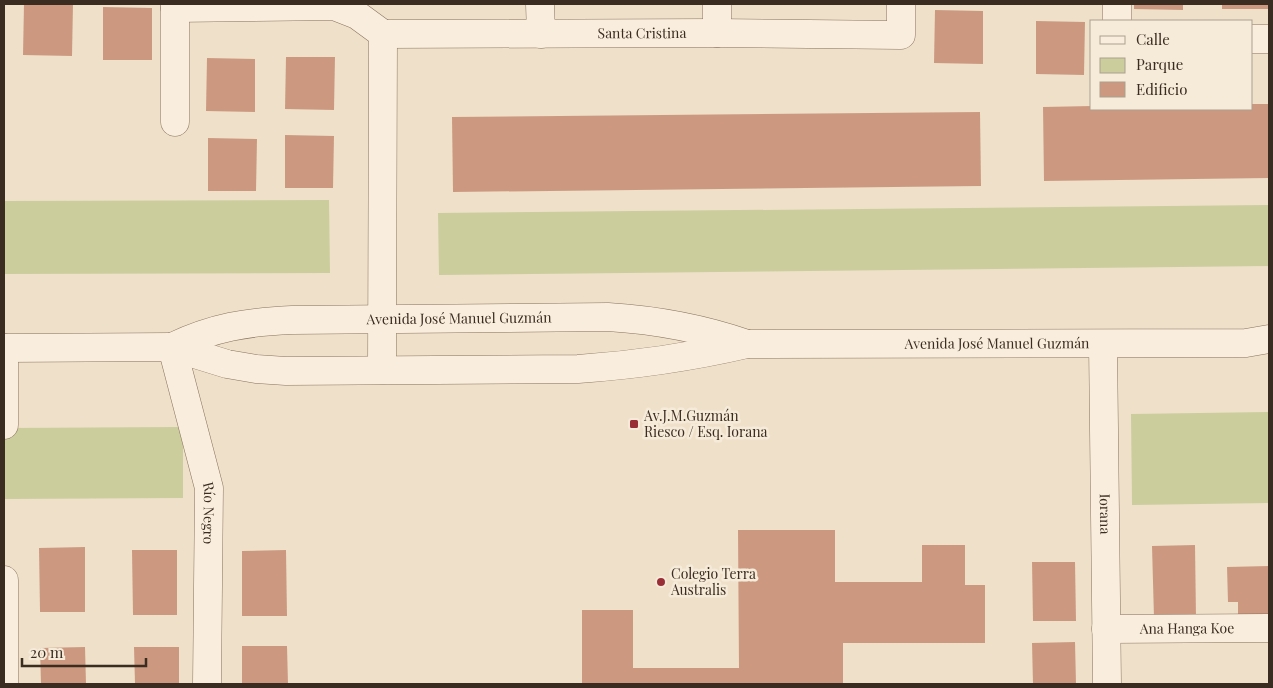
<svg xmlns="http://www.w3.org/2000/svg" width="1273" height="688" viewBox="0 0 1273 688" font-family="'Playfair Display',serif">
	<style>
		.green { fill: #cbcd9d }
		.building { fill: #cc9980 }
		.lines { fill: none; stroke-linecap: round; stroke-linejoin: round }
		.minor-casing { stroke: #8b725e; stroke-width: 29 }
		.tertiary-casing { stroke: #8b725e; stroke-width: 29 }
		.minor { stroke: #f9eedd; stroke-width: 28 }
		.tertiary { stroke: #f9eedd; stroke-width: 28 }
		.poi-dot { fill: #992e37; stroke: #f6ebd9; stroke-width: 2 }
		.labels { text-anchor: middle; stroke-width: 5; stroke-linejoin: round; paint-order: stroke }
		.street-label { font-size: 14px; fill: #3b2c21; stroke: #f6ebd9 }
		.poi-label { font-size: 14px; fill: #3b2c21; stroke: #f6ebd9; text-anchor: start }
	</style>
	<rect width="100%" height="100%" fill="#eee0c9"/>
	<!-- green -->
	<g class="green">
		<path d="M329 200 330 273 4 274V201Z"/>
		<path d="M1269 205V266L439 275 438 213Z"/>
		<path d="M1269 412V503L1132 505 1131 414Z"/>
		<path d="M183 427V498L4 499V428Z"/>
	</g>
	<!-- building -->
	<g class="building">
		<path d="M24 4H73L72 56 23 55Z"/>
		<path d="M1134 4H1183V10L1134 9Z"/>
		<rect x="1222" y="4" width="47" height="5"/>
		<path d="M103 7 152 8V60H103Z"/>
		<path d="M935 10 983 11V64L934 63Z"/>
		<path d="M1036 21 1085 22 1084 75 1036 74Z"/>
		<path d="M286 57H335L334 110 285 109Z"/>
		<path d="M207 58 255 59V112L206 111Z"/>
		<path d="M1252 104H1269V178L1044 181 1043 107 1092 106V109H1252Z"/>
		<path d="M980 112 981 186 453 192 452 117Z"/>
		<path d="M285 135 334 136 333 188H285Z"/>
		<path d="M208 138 257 139 256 191H208Z"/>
		<path d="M738 530H835V582H922V545H965V585H985V643H843V684H582V610H633V668H739Z"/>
		<path d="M1195 545 1196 618H1154L1152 546Z"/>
		<path d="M85 547V612H40L39 548Z"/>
		<path d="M132 550H177V615H133Z"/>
		<path d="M286 550 287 616H242V551Z"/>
		<path d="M1032 562H1075L1076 621H1033Z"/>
		<path d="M1269 566V614H1238V602H1228L1227 567Z"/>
		<path d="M1075 642 1076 684H1033L1032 643Z"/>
		<path d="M242 646H287L288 684H242Z"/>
		<path d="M85 647 86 684H41L40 648Z"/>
		<path d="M134 647H179V684H135Z"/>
	</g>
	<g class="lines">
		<defs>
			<g id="minor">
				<path d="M540 4 541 34"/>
				<path d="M717 4V33"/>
				<path d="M175 8 334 6 357 15 383 34 382 370"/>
				<path d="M1117 21V4"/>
				<path id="s1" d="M383 34 717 33 901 35V4"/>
				<path d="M1252 39H1269"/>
				<path d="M175 122V4"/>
				<path id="s2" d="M1103 344 1107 684"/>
				<path id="s3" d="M172 347 209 488 207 684"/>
				<path d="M4 425V348"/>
				<path d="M4 580V684"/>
				<path id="s4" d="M1106 629 1269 628"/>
			</g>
			<g id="tertiary">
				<path id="s5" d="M172 347C214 327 247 322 292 320L608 317C656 320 701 328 747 344"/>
				<path id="s6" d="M4 348 172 347 227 364 256 369 286 371 578 369C636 365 691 357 747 344L1246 343 1269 339"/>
			</g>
		</defs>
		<!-- minor casing -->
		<use href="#minor" class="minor-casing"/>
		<!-- tertiary casing -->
		<use href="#tertiary" class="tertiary-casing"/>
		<!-- minor -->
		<use href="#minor" class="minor"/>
		<!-- tertiary -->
		<use href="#tertiary" class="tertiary"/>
	</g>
	<!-- markers -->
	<g class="poi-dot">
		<rect x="629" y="419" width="10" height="10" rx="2.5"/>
		<circle cx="661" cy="582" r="5"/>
	</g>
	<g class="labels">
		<!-- street labels -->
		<g class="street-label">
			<text dy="5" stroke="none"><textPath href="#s1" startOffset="259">Santa Cristina</textPath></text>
			<text dy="5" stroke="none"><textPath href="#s5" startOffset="291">Avenida José Manuel Guzmán</textPath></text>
			<text dy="5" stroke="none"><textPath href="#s6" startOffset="998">Avenida José Manuel Guzmán</textPath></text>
			<text dy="5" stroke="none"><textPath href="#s3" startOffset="171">Río Negro</textPath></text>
			<text dy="5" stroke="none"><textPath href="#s2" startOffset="170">Iorana</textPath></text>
			<text dy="5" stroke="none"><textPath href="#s4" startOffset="81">Ana Hanga Koe</textPath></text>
		</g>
		<!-- poi labels -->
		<g class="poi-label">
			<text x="644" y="421">Av.J.M.Guzmán<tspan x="644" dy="16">Riesco / Esq. Iorana</tspan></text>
			<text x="671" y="579">Colegio Terra<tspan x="671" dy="16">Australis</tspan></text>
		</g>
	</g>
	<!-- border -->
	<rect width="1273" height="688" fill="none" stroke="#3b2c21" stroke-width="10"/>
	<!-- legend -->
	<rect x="1090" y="20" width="162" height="90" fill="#f6ebd9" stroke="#ab9f8f"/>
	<rect x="1100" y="36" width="25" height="8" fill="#f9eedd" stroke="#ab9f8f"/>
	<text x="1136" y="45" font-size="15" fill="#3b2c21">Calle</text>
	<rect x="1100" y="58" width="25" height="15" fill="#cbcd9d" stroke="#ab9f8f"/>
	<text x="1136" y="70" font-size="15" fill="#3b2c21">Parque</text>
	<rect x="1100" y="82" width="25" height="15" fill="#cc9980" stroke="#ab9f8f"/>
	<text x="1136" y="95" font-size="15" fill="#3b2c21">Edificio</text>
	<!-- scale -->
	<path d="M22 658v8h124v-8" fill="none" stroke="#3b2c21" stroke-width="2.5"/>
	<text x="30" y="658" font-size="15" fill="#3b2c21" stroke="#f6ebd9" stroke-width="4" paint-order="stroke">20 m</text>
</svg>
